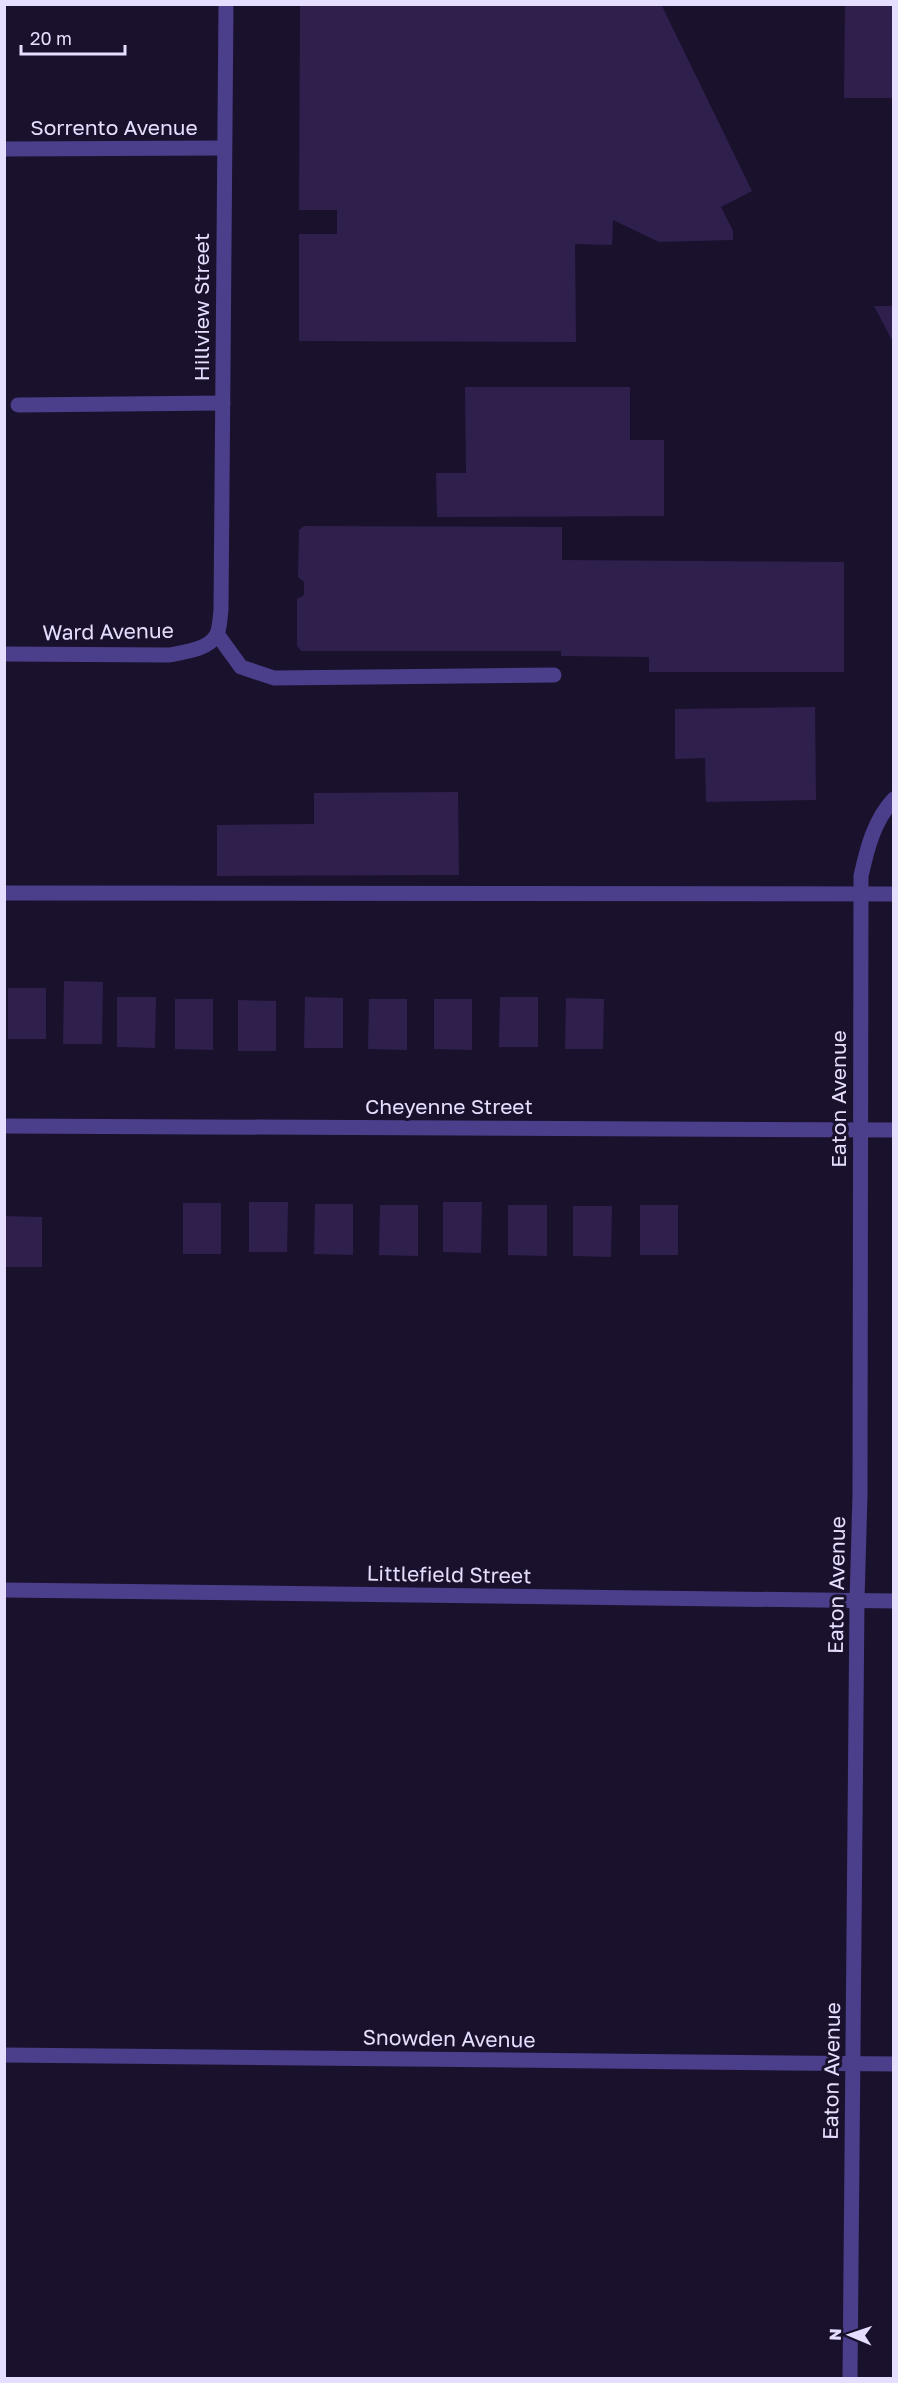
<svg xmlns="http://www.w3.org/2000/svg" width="898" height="2383" viewBox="0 0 898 2383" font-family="'Golos Text',sans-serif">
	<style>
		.building { fill: #2e1f4d }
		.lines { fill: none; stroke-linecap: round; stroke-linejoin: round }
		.lane { stroke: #4b3e8a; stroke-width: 15 }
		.street { stroke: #4b3e8a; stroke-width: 15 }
		.labels { text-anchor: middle; stroke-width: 6; stroke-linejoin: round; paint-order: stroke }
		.street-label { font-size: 21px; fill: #e6defe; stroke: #1a122c }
	</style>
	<rect width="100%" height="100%" fill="#1a122c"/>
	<!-- building -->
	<g class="building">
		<path d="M300 4H661L752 191 721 207 733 231V240L659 242 613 220 612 245 575 244 576 342 299 341V234H337V210H299Z"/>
		<path d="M845 4H894V98H844Z"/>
		<path d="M874 306H894V344Z"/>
		<path d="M465 387H630V440H664V516L437 517 436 473H466Z"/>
		<path d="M304 526 562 527V560L844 562V672H649V657L561 656V651H301L297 646V599L304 595V582L298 577 299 530Z"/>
		<path d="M815 707 816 800 706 802 705 758 675 759V709Z"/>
		<path d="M458 792 459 875 217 876V825L314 824V793Z"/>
		<path d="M64 981 103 982 102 1044H63Z"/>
		<rect x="8" y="988" width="38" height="51"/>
		<path d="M117 997H156L155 1048 117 1047Z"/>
		<path d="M305 997 343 998V1048H304Z"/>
		<path d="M500 997H538V1047H499Z"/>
		<path d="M566 998 604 999 603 1049H565Z"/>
		<path d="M175 999H213V1050L175 1049Z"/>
		<path d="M369 999H407V1050L368 1049Z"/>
		<path d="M434 999H472V1050L434 1049Z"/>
		<path d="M238 1000 276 1001V1051H238Z"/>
		<path d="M249 1202H288L287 1252H249Z"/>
		<path d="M443 1202H482L481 1253 443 1252Z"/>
		<rect x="183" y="1203" width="38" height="51"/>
		<path d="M315 1204H353V1255L314 1254Z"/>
		<path d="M380 1205H418V1256L379 1255Z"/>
		<path d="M508 1205H547V1256L508 1255Z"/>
		<rect x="640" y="1205" width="38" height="50"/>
		<path d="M573 1206H612L611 1257 573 1256Z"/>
		<path d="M4 1216 42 1217V1267H4Z"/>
	</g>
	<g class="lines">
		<!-- lane -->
		<g class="lane">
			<path d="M18 405 223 403"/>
			<path d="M217 634 241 667 274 678 554 675"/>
			<path d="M4 893 894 894"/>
		</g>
		<!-- street -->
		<g class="street">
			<path d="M4 149 224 148"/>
			<path d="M4 654 169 655C184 652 209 650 217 634 220 627 220 617 221 610L226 4"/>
			<path d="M4 1126 894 1130"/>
			<path d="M4 1590 894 1601"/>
			<path d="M4 2055 894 2064"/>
			<path d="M850 2378 857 1601 860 1494 861 876C867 849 874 820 894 799"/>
		</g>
	</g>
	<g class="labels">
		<!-- street labels -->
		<g class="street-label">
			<text x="114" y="135">Sorrento Avenue</text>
			<text transform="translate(202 307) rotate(-90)" y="7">Hillview Street</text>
			<text transform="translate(108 632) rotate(-1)" y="7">Ward Avenue</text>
			<text transform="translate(839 1099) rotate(-90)" y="7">Eaton Avenue</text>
			<text x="449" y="1114">Cheyenne Street</text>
			<text transform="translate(449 1575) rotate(1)" y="7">Littlefield Street</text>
			<text transform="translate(837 1585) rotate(-89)" y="7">Eaton Avenue</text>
			<text transform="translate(449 2039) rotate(1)" y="7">Snowden Avenue</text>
			<text transform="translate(832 2071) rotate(-89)" y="7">Eaton Avenue</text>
		</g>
	</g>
	<!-- border -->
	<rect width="898" height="2383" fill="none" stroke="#e6defe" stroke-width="12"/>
	<!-- north arrow -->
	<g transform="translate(850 2335) rotate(272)" stroke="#1a122c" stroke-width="4.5" paint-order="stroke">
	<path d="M0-4.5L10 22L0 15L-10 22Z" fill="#e6defe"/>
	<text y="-9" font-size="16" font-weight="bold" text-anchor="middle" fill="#e6defe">N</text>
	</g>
	<!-- scale -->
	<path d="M21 45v9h104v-9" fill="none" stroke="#e6defe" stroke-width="3"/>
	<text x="30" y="45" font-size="18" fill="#e6defe" stroke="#1a122c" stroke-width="4.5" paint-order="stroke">20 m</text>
</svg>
